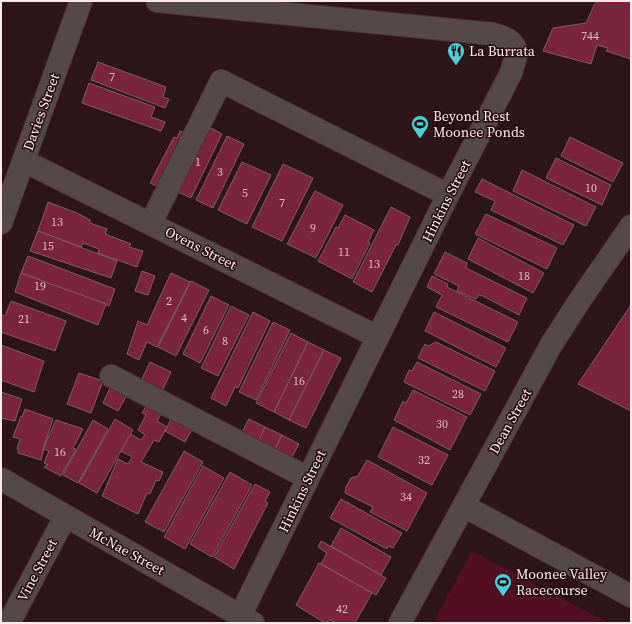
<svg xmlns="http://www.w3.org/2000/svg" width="632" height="624" viewBox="0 0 632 624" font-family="'Source Serif 4',serif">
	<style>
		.green { fill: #521025 }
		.building { fill: #7a243d; stroke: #7b5d63 }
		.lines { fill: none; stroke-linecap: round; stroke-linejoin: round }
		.minor-casing { stroke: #4a3337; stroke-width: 24 }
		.minor { stroke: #55484a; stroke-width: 22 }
		.labels { text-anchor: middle; stroke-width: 3; stroke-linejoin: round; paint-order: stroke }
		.number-label { font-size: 12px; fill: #dbb8c0 }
		.poi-label { font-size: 14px; fill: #fbe9eb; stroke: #230c11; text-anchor: start }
		.street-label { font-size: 14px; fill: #fbe9eb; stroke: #230c11 }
	</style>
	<rect width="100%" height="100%" fill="#2d151a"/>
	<!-- green -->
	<path class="green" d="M472 551 609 623H433Z"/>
	<!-- building -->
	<g class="building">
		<path d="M596 1H631V59L606 51 608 48 597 45 591 64 543 51 553 28 586 23Z"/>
		<path d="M98 62 166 87 163 97 169 99 165 108 91 80Z"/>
		<path d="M89 83 155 107 151 117 165 122 161 131 82 103Z"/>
		<path d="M206 125 222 134 191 198 174 190Z"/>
		<path d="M180 131 188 134 163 189 150 183 174 137 177 138Z"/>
		<path d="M227 136 244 144 213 208 196 200Z"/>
		<path d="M570 137 623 163 613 182 561 156Z"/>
		<path d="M556 158 611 185 602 205 546 178Z"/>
		<path d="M242 162 271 175 247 224 218 210Z"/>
		<path d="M283 164 313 178 282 241 252 227Z"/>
		<path d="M522 170 596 207 586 226 513 191Z"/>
		<path d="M482 179 574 225 563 245 491 210 495 201 475 192Z"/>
		<path d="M315 191 343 205 316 258 287 244Z"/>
		<path d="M48 202 77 213 90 220V223L107 229 105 234 131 244 129 247 143 251 137 267 98 253 99 249 83 243 81 247 38 231Z"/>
		<path d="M391 207 410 217 398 245H396L372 292 353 282Z"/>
		<path d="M486 214 557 248 547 269 475 234Z"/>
		<path d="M345 215 374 230 368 242 370 243 352 279 318 261 336 227 338 228Z"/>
		<path d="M38 231 117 261 111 278 30 251Z"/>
		<path d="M478 238 544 273 533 293 468 259Z"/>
		<path d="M445 252 467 263 466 268 527 298 519 315 483 296 479 295 476 299 457 291 459 286 434 274Z"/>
		<path d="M28 256 115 289 109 306 21 273Z"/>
		<path d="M142 271 155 276 148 295 135 291Z"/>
		<path d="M21 273 106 304 98 325 15 292Z"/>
		<path d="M171 273 190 282 157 347 147 342 139 360 127 354 138 321 147 325Z"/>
		<path d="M432 276 448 284 447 287 518 322 508 342 436 307 442 295 427 287Z"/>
		<path d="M191 281 209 290 176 356 158 347Z"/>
		<path d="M211 296 229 305 200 363 183 354Z"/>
		<path d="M11 301 66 321 55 351 1 332V315L5 316Z"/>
		<path d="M631 305V411L578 384Z"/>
		<path d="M231 306 249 315 218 376 201 368Z"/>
		<path d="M253 312 270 321 238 388 235 387 226 406 211 398Z"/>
		<path d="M434 312 506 348 496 367 425 331Z"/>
		<path d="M273 322 290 330 256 400 239 392Z"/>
		<path d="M291 333 308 342 274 412 256 403Z"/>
		<path d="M308 342 324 350 289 420 274 412Z"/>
		<path d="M436 342 495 371 485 391 418 358 425 344 428 346Z"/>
		<path d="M1 345 44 361 34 392 1 380Z"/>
		<path d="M324 350 341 358 306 428 289 420Z"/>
		<path d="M150 362 171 372 162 391 141 381Z"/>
		<path d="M417 362 481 394 470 415 404 382 409 370 412 371Z"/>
		<path d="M79 373 103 381 91 413 67 404Z"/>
		<path d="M112 384 128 393 118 411 103 403Z"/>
		<path d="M413 390 467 417 450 450 394 420 403 401 406 403Z"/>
		<path d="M1 392 22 399 15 421 1 418Z"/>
		<path d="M148 403 163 411 157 421 167 427 159 442 154 440 141 462 163 472 159 481 156 480 150 494 147 493 138 514 102 496 118 459 128 464 132 457 121 451 130 434 141 440 145 435 138 430 146 415 142 413Z"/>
		<path d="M25 409 53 419 43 449H44L41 460 18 453 19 449H17L20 439 13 437 21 416 22 417Z"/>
		<path d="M173 415 194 426 185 442 165 431Z"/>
		<path d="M115 419 133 430 97 493 79 483Z"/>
		<path d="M249 419 265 427 257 445 240 436Z"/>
		<path d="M56 420 83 429 73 448 76 449 61 476 44 467 48 465 44 463 49 451 43 449Z"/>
		<path d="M93 420 108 429 78 483 63 475Z"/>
		<path d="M265 427 282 435 273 453 257 445Z"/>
		<path d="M393 427 448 455 432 485 378 457Z"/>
		<path d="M282 435 299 444 290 461 273 453Z"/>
		<path d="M184 451 203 462 164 532 145 522Z"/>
		<path d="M367 460 427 493 407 531 370 512 373 507 345 493 346 487 351 478 358 476Z"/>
		<path d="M203 466 224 478 185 549 164 537Z"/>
		<path d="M230 472 252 485 212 557 190 544Z"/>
		<path d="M255 484 270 492 265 501 268 503 234 569 214 557Z"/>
		<path d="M341 499 402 533 393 548 388 546 387 549 330 518Z"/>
		<path d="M341 528 391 557 381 575 331 546Z"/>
		<path d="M321 541 386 578 376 595 321 564 327 553 318 547Z"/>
		<path d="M319 563 372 593 355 623H335L330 620 325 623 296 605Z"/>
	</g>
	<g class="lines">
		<defs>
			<g id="minor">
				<path d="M157 1 493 34C504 37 513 40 517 52L511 73 448 195 240 616"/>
				<path d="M24 161 378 337"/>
				<path d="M1 223 81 1"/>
				<path d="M151 223 221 81 448 195"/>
				<path d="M111 376 308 478"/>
				<path d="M1 479 253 623"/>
				<path d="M464 506 631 596"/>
				<path d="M9 623 65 517"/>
				<path d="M400 623 551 345 580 300 631 226"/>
			</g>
		</defs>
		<!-- minor casing -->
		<use href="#minor" class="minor-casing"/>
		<!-- minor -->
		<use href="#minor" class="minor"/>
	</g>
	<!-- icons -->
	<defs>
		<symbol id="restaurant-pin" viewBox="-11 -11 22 30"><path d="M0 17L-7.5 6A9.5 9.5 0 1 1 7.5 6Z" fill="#51ccd2" stroke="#230c11"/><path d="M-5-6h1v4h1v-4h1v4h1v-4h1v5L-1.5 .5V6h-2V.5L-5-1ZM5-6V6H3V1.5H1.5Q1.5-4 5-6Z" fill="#111"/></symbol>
		<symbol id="stadium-pin" viewBox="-11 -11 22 30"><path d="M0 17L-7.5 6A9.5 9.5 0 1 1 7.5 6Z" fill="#51ccd2" stroke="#230c11"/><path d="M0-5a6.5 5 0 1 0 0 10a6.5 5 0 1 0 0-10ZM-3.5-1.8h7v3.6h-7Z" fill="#111"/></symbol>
	</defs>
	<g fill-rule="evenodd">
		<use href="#restaurant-pin" x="446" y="41" width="20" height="27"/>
		<use href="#stadium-pin" x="410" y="114" width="20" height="27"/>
		<use href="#stadium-pin" x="493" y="572" width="20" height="27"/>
	</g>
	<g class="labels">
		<!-- number labels -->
		<g class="number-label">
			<text x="590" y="40">744</text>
			<text x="112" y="81">7</text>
			<text x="198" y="166">1</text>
			<text x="220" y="176">3</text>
			<text x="591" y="192">10</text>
			<text x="245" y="197">5</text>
			<text x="282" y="207">7</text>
			<text x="57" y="226">13</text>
			<text x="313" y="232">9</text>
			<text x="48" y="250">15</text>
			<text x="344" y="256">11</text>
			<text x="374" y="268">13</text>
			<text x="524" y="280">18</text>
			<text x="40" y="290">19</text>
			<text x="169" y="305">2</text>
			<text x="184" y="322">4</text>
			<text x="24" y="323">21</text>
			<text x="206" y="334">6</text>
			<text x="225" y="345">8</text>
			<text x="299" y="385">16</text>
			<text x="458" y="398">28</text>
			<text x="442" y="428">30</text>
			<text x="60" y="456">16</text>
			<text x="424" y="464">32</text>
			<text x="406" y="501">34</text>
			<text x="342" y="613">42</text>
		</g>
		<!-- poi labels -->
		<g class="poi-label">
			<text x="469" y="56">La Burrata</text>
			<text x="433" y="121">Beyond Rest<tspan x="433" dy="16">Moonee Ponds</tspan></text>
			<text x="516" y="579">Moonee Valley<tspan x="516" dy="16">Racecourse</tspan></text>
		</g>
		<!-- street labels -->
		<g class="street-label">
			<text transform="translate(41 112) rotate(-70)" y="5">Davies Street</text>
			<text transform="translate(446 201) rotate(-63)" y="5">Hinkins Street</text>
			<text transform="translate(201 248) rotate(27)" y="5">Ovens Street</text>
			<text transform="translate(510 421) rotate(-61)" y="5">Dean Street</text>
			<text transform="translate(302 491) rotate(-64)" y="5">Hinkins Street</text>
			<text transform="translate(127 551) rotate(29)" y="5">McNae Street</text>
			<text transform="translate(37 570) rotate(-62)" y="5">Vine Street</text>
		</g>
	</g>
	<!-- border -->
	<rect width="632" height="624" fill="none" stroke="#fbe9eb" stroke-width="4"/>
</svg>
